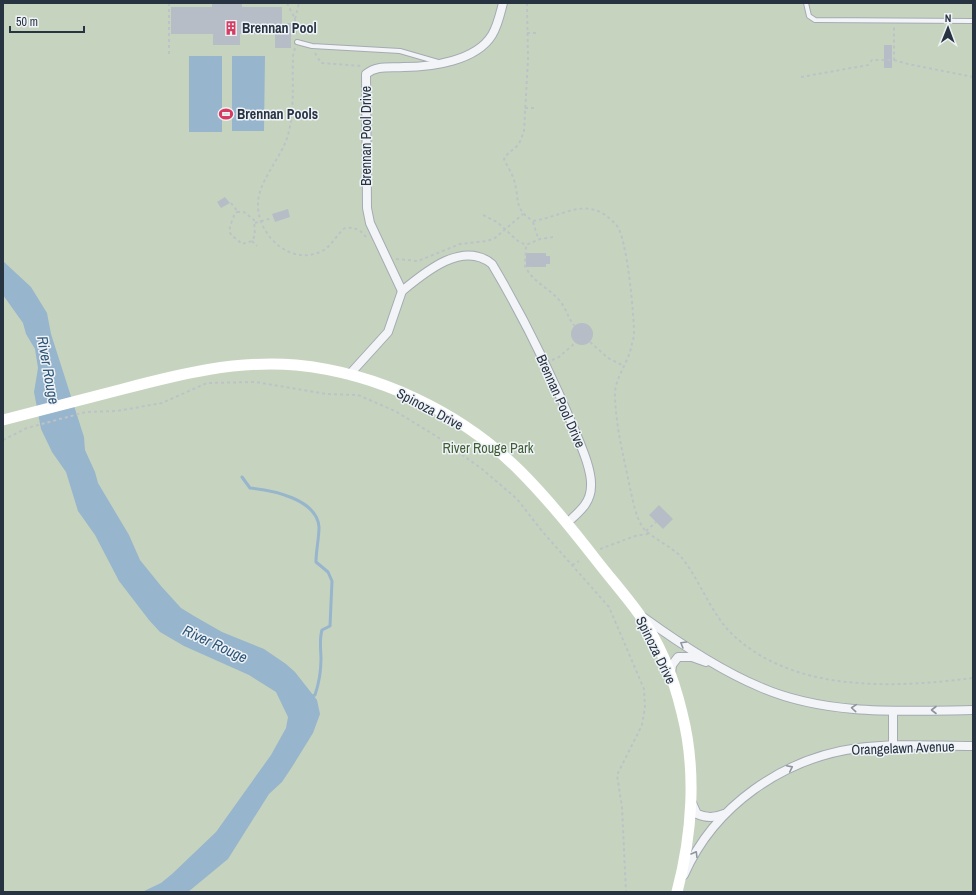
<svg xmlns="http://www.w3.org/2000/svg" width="976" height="895" viewBox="0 0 976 895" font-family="'Archivo Narrow',sans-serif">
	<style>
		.green { fill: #c6d4bf }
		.water { fill: #97b5cc }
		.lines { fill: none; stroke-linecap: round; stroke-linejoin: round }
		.stream { stroke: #97b5cc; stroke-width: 3 }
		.building { fill: #b6bdc6 }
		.lane-casing { stroke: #a4abb3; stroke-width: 6 }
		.street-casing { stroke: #a4abb3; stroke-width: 10 }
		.path { stroke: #bdc2c8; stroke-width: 2; stroke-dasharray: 3 3; stroke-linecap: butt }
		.lane { stroke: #f2f4f7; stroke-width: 4 }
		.street { stroke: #f2f4f7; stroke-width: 8 }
		.secondary { stroke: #fff; stroke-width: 11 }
		.oneway { stroke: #8c949c }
		.labels { text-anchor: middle; stroke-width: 3; stroke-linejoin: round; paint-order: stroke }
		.poi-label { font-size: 14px; font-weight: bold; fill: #273341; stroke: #eff3f7; text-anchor: start }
		.street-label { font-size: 14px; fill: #273341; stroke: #eff3f7 }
		.park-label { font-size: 14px; fill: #3f5e33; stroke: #eff3f7 }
		.water-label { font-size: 15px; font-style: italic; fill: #2e5678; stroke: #eff3f7 }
	</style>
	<rect width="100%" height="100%" fill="#dfe4e9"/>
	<!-- green -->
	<rect class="green" x="3" y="3" width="970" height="889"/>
	<!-- water -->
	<g class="water">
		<rect x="189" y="56" width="33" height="76"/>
		<path d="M232 56H265L264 131H232Z"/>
		<path d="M3 261 31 287 47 313 51 334 84 437 85 450 95 472 98 483 129 535 140 560 161 586 181 608 194 616 222 632 264 649 286 664 295 672 317 700 320 714 313 733 292 767 282 782 269 794 228 859 188 892H142L161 883 172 874 216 832 271 755 286 728 288 717 276 692 249 675 184 646 160 632 149 620 119 581 95 535 78 511 66 472 52 452 41 429 34 392 38 368 35 349 26 334 23 323 3 295Z"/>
	</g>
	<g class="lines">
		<!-- stream -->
		<path class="stream" d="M242 477 250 488C272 490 317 499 319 527 319 539 316 550 316 562L328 572 332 581 330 626 322 630C319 640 321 649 321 659 321 671 319 683 315 695L309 697"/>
	</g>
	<!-- building -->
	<g class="building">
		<path d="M212 3H242V7H282V23H291V48H275V34H240V45H213V34H171V7H212Z"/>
		<rect x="884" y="45" width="8" height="23"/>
		<path d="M225 197 230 203 221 208 217 202Z"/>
		<path d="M288 209 290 217 275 222 272 214Z"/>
		<path d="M526 253H546V256H550V264H546V267H526Z"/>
		<circle cx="582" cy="334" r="11"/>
		<path d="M659 505 673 519 663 529 649 515Z"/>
	</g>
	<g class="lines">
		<defs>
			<g id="lane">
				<path d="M806 3 809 16 815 20 973 21"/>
				<path d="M297 42 312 46 400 51 438 62"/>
			</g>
			<g id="street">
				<path d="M503 3C500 14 498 25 492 35 476 61 432 67 404 67 389 68 377 65 366 74L367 208 370 223 402 291C425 272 463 240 492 264 524 318 551 373 575 431 581 446 592 470 591 486 591 503 579 512 567 523"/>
				<path d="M349 375 388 332 402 291"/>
				<path d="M643 617C679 643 719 670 760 687 826 716 903 711 973 710"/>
				<path d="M671 674 672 665 678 657H692L706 662"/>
				<path d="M893 711V746"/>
				<path d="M692 803 697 814C707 818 714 818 724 814"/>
				<path d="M684 875C714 806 783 758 858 748 895 743 935 746 973 746"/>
			</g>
		</defs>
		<!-- lane casing -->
		<use href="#lane" class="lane-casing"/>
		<!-- street casing -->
		<use href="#street" class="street-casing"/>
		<!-- path -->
		<g class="path">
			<path d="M287 3 295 19 299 3"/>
			<path d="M527 3 528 59 524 131C522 136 521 142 516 147 511 152 508 152 504 159 507 166 512 173 514 180 520 199 513 209 533 221 566 216 589 193 617 226 627 238 634 315 634 332 634 338 632 343 631 348 627 365 614 379 615 397 616 428 624 458 630 488 633 500 635 515 642 526 647 536 672 546 682 558 701 582 711 614 733 635 795 693 894 688 973 678"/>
			<path d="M295 19 296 36"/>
			<path d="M527 33H538"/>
			<path d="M295 48 293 56C292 81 295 110 288 135 282 157 258 181 258 204 257 235 291 267 322 251 331 247 337 234 345 228 354 227 360 229 366 237"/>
			<path d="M315 53 321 63 362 66"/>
			<path d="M169 54V3"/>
			<path d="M894 60 908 64 973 77"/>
			<path d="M801 77 868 65 872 60H894V26"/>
			<path d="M525 108H536"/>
			<path d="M231 203 238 212"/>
			<path d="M237 212H244L254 220 255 235 252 241 242 244C232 234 226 236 232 221 234 217 233 215 237 212Z"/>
			<path d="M483 215 497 222 518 241 526 245"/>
			<path d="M533 222 537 235 540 239"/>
			<path d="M255 223 272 218"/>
			<path d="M553 237 540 239 526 245 525 266C533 284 555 290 564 307 568 314 569 320 575 326"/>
			<path d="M252 241 257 246"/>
			<path d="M396 259 418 261 460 244 487 241 495 238 523 214"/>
			<path d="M590 342 608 358 624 366"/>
			<path d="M552 360 559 357 575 343"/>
			<path d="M3 440 27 428 86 412 117 411 162 403 207 383 255 382 326 394 358 395 395 411 436 436 482 469 517 499 542 531 609 607 644 689 645 707 642 725 617 775 622 807 626 892"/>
			<path d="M646 531 656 522"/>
			<path d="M600 549 635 536 648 534"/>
			<path d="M572 565 579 561"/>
		</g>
		<!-- lane -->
		<use href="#lane" class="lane"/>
		<!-- street -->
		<use href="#street" class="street"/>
		<!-- secondary -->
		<path class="secondary" d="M3 420C43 410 83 399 123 389 180 374 236 360 296 365 378 373 461 412 520 471 548 499 573 530 597 561 611 579 626 596 639 614 660 643 674 679 682 713 697 771 692 835 677 892"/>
	</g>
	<!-- one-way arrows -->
	<defs><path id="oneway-chevron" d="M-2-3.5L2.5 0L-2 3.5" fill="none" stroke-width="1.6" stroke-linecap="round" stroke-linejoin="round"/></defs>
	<g class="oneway">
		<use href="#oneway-chevron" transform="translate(683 644) rotate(-149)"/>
		<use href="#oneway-chevron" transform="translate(854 708) rotate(-175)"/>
		<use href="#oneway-chevron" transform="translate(934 710) rotate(180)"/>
		<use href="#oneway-chevron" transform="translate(790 768) rotate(-26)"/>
		<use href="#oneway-chevron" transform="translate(695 854) rotate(-59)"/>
	</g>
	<!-- icons -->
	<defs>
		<symbol id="building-bare" viewBox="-9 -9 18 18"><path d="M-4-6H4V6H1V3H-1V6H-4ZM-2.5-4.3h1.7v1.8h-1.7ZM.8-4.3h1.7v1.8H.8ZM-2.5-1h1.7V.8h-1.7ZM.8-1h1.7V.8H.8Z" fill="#d73b61" stroke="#eff3f7" stroke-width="2.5" paint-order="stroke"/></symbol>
		<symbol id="stadium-bare" viewBox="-9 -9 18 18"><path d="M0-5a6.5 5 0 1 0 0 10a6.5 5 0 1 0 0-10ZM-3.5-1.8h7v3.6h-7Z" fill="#d73b61" stroke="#eff3f7" stroke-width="2.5" paint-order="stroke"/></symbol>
	</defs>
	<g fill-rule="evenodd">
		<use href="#building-bare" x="221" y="18" width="20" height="20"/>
		<use href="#stadium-bare" x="216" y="104" width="20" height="20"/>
	</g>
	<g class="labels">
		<!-- poi labels -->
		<g class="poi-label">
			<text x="242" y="33">Brennan Pool</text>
			<text x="237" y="119">Brennan Pools</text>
		</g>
		<!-- street labels -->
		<g class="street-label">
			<text transform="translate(366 136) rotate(-90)" y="5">Brennan Pool Drive</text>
			<text transform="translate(561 401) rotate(66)" y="5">Brennan Pool Drive</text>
			<text transform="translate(430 409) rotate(28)" y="5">Spinoza Drive</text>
			<text transform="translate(656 650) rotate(64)" y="5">Spinoza Drive</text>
			<text transform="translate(903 748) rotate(-2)" y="5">Orangelawn Avenue</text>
		</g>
		<!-- park labels -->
		<g class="park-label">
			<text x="488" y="453">River Rouge Park</text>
		</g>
		<!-- water labels -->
		<g class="water-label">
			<text transform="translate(48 370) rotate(80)" y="5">River Rouge</text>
			<text transform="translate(215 644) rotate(25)" y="5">River Rouge</text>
		</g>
	</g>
	<!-- border -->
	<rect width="976" height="895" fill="none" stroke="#273341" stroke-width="8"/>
	<!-- north arrow -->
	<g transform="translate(948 28) rotate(1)" stroke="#eff3f7" stroke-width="3" paint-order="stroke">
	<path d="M0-3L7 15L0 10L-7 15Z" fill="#273341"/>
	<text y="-6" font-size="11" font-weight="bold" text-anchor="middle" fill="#273341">N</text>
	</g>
	<!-- scale -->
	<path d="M10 26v6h74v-6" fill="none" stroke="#273341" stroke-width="2"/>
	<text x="16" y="26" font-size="12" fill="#273341" stroke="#eff3f7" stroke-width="3" paint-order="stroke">50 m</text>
</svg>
